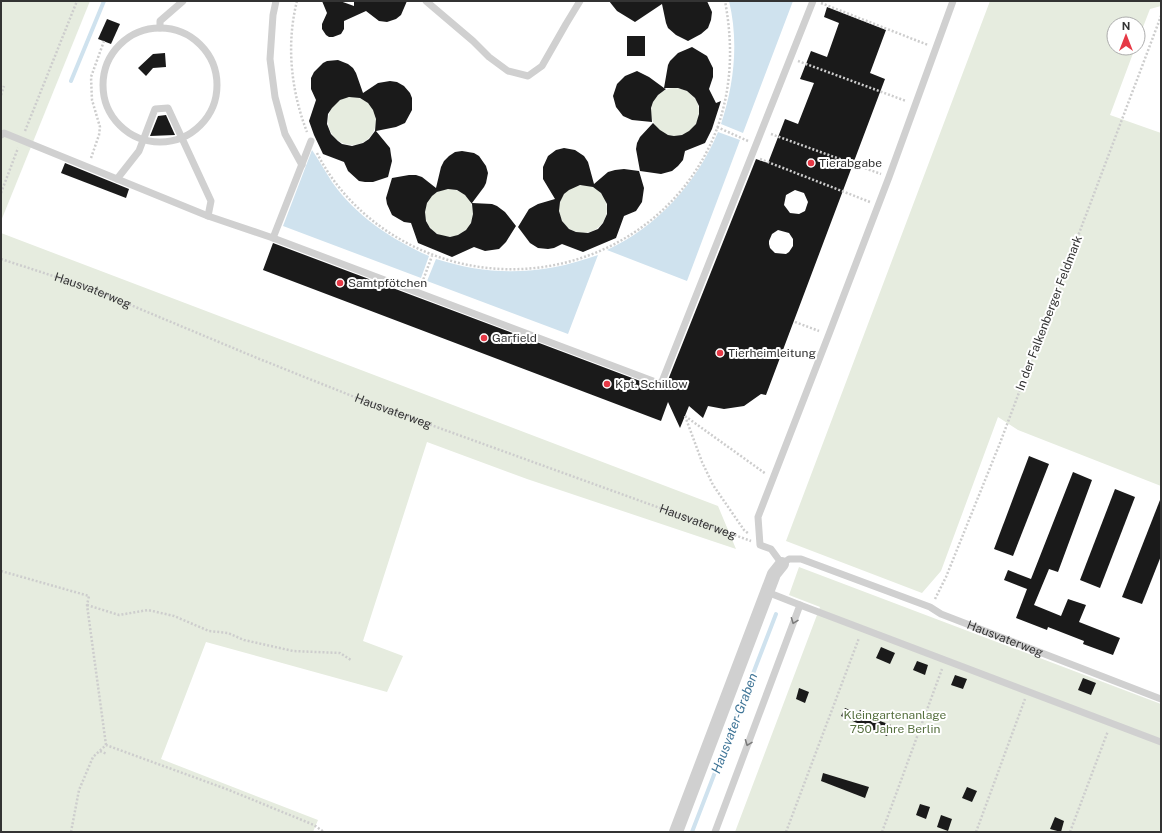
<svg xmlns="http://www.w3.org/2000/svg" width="1162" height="833" viewBox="0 0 1162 833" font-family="'Public Sans',sans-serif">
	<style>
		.green { fill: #e6ecdf }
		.water { fill: #cfe2ee }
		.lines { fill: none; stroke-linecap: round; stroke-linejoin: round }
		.stream { stroke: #cfe2ee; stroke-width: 4 }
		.building { fill: #1a1a1a; fill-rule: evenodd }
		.path { stroke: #cdcdcd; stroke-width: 2.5; stroke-dasharray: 2 2; stroke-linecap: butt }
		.service { stroke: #d0d0d0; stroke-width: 7 }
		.minor { stroke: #d0d0d0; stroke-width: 14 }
		.oneway { stroke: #7a7a7a }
		.poi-dot { fill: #e63946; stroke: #fff; stroke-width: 1.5 }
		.labels { text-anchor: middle; stroke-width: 4; stroke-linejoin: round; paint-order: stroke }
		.poi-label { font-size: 12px; fill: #333; stroke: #fff; text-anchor: start }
		.street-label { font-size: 12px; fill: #333; stroke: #fff }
		.park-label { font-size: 12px; fill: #56703f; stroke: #fff }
		.water-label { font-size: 13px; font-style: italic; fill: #3f7597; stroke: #fff }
	</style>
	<rect width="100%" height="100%" fill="#fff"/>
	<!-- green -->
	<g class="green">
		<path d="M1 1H90L1 221Z"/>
		<path d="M990 1H1161V6L1150 9 1138 40V24H1114V48H1135L1110 115 1161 133V486L1018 430 998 417 941 571 922 593 786 541Z"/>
		<circle cx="675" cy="112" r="24"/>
		<circle cx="352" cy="121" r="24"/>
		<circle cx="583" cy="209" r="24"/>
		<circle cx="449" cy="213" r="24"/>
		<path d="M1 233 718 506 736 549 527 479 427 442 363 641 403 656 387 692 206 642 161 759 318 820 313 832H1Z"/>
		<path d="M799 567 1161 704V832H735L820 607 789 595Z"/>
	</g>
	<!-- water -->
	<g class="water">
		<path d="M729 1H793L743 133 721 124C734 85 739 42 729 1Z"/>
		<path d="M718 132 740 140 687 281 607 250C658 226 696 184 718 132Z"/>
		<path d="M312 150C319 160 325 171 332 182 355 215 392 240 429 256L421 278 283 226Z"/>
		<path d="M598 255 568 334 427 281 436 259C493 277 542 275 598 255Z"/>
	</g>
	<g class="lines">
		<!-- stream -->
		<g class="stream">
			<path d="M71 81 104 1"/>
			<path d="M692 832 776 614"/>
		</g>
	</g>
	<!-- building -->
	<g class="building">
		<path d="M322 1H340L354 6V1H407L401 15 396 19 387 22 379 21 366 11 344 21V29L341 34 333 37H329L326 35 322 29V24L327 13Z"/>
		<path d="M609 1H707L712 12 711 20 708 28 701 34 688 41 676 35 668 28 666 23 662 4 635 22 617 11Z"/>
		<path d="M827 7 886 30 870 73 885 79 766 395 761 394 744 406 724 409 708 406 703 418 689 406 680 428 668 402 661 421 263 270 273 243 664 390 756 159 768 163 785 119 798 124 814 83 800 79 811 51 827 57 839 23 824 17ZM795 190 804 193 808 202 805 211 799 214 790 213 784 205 786 195ZM778 230 789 233 793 239V246L789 252 786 254 775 253 770 248 769 244V241L772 234Z"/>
		<path d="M107 19 120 24 111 44 98 39Z"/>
		<rect x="627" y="36" width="18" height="20"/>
		<path d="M692 47 707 56 713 68V77L709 89 716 103 721 101 712 129 705 143 685 151 683 160 678 166 672 171 661 174 640 171 636 149 637 143 640 137 653 123 660 130 668 135 674 136 682 135 689 131 696 124 699 114V106L695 98 687 91 678 88H664L666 89 658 95 653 102 651 108 652 122 632 120 623 116 616 107 613 96 617 84 625 76 637 71 649 77 664 88 668 65 670 61 678 53Z"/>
		<path d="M165 53 166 67 153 68 146 76 138 68 153 54Z"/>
		<path d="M338 60 348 64 353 68 356 73 363 93 378 83 390 81 397 82 404 86 410 93 412 98V110L405 123 396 127 376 131 390 148 391 155 392 161 388 177 373 182H365L359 181 348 171 344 162 323 154 314 135 309 121 316 100 311 89V78L314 72 323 63 327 61ZM349 97 360 98 368 103 373 110 376 119 375 131 369 139 363 143 352 146 342 144 338 141 331 134 327 124 328 114 332 108 340 100Z"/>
		<path d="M166 115 175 135 150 136 158 116Z"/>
		<path d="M564 148 575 150 584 156 588 162 594 184 608 172 615 170 624 169 639 171 644 188 642 202 636 211 624 216 616 238 583 252 562 244 554 248 548 249 538 248 530 243 518 227 529 209 538 204 555 199 543 179V167L548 156 556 150ZM580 185 593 187 601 193 607 204V214L603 223 598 229 588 233 576 232 569 229 562 221 559 211 560 202 564 194 569 190Z"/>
		<path d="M462 151 474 153 479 156 486 166 488 173 486 183 484 187 472 203 492 204 497 206 505 212 516 226 506 242 499 249 485 251 474 247 452 257 418 243 411 223 404 222 392 215 387 204 386 198 392 178 409 175H416L422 177 436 188 441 167 444 161 449 156 455 152ZM448 189 457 190 465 195 472 204 473 214 471 223 466 230 458 235 450 237 437 234 430 228 426 221 425 212 427 203 432 196 437 192Z"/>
		<path d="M65 163 129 189 126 198 61 173Z"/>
		<path d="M1029 456 1049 464 1013 556 994 549Z"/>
		<path d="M1073 472 1092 480 1058 572 1049 569 1034 605 1061 616 1068 599 1086 605 1079 622 1120 638 1113 655 1083 644 1084 641 1048 627 1047 630 1016 618 1027 589 1004 580 1008 570 1031 579Z"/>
		<path d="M1115 489 1135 497 1100 588 1080 580Z"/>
		<path d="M1160 500 1161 556 1142 604 1122 597Z"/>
		<path d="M881 647 895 653 890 664 876 658Z"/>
		<path d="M917 661 928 665 925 675 913 670Z"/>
		<path d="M955 675 967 679 963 689 951 685Z"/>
		<path d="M1083 678 1096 683 1091 695 1078 690Z"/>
		<path d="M799 688 809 692 805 703 796 699Z"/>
		<path d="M845 708 858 713 860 710 870 714 869 717 891 725 887 736 841 716Z"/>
		<path d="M823 773 869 787 865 798 821 781Z"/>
		<path d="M967 787 977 791 972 802 962 798Z"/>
		<path d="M920 804 930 807 926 819 916 815Z"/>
		<path d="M941 815 952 819 948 831 937 827Z"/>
		<path d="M1055 817 1064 821 1061 832 1050 829Z"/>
	</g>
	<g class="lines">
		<!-- path -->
		<g class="path">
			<path d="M297 1C286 44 291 91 307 132"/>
			<path d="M821 3 928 45"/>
			<path d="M798 61 906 101"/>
			<path d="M1 95 4 86"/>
			<path d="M717 127 748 141"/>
			<path d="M25 131 77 1"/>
			<path d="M771 134 881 174"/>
			<path d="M317 153C336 191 368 222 405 242 522 306 672 253 718 126 732 85 733 44 725 1"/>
			<path d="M91 158 99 135 100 127 92 100 91 77 104 41"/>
			<path d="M760 159 870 202"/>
			<path d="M1 193 18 148"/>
			<path id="s1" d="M1 259 90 288 257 358 362 400 751 541"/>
			<path d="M422 283 432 256"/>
			<path d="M795 322 819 331"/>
			<path d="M685 416 702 462 713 485 744 530 749 534"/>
			<path d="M685 416 766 474"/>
			<path d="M1 571 89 596 87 605 106 745"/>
			<path d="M935 599 946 577 1000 443 1161 16"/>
			<path d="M87 605 119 615 148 610 174 616 209 631 228 633 244 640 293 651 340 653 351 660"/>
			<path d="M100 751 107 754"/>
			<path d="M71 832 79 790 93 757 106 745 229 790 314 825 324 832"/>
			<path d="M786 832 859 638"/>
			<path d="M882 832 942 669"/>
			<path d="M976 832 1025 699"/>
			<path d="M1070 832 1108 731"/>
		</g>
		<!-- service -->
		<g class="service">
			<path d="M276 1 273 15 270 59 275 97 285 134 302 165"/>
			<path d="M426 1 473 41 489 57 508 71 528 76 542 66 566 24 580 1"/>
			<path id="s2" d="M953 1 889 177 829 334 758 517 760 545 771 549 782 564 789 559H801L930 607 941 614 1161 699"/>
			<path d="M160 28V21L183 1"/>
			<circle cx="160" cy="85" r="57"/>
			<path d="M1 135 4 133 208 216 273 238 661 384 813 1"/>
			<path d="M117 179 139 151 155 109 168 108 211 201 208 216"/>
			<path d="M273 238 311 141"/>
			<path d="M800 605 1161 742"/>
			<path d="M715 832 800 605 767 592"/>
		</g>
		<!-- minor -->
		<path class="minor" d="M676 832 774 574 782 564"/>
	</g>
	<!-- one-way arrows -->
	<defs><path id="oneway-chevron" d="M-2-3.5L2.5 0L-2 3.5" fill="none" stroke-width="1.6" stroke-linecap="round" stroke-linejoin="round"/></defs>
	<g class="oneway">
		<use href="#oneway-chevron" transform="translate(794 621) rotate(111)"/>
		<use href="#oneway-chevron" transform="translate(748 743) rotate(111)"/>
	</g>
	<!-- markers -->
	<g class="poi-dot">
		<circle cx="811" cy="163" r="4"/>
		<circle cx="340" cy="283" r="4"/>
		<circle cx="484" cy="338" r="4"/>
		<circle cx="720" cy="353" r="4"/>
		<circle cx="607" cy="384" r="4"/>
	</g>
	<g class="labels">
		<!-- poi labels -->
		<g class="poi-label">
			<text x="819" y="167">Tierabgabe</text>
			<text x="348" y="287">Samtpfötchen</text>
			<text x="492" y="342">Garfield</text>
			<text x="728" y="357">Tierheimleitung</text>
			<text x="615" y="388">Kpt. Schillow</text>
		</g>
		<!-- street labels -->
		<g class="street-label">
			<text dy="4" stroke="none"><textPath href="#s1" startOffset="97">Hausvaterweg</textPath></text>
			<text transform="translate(1049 313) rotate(-69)" y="4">In der Falkenberger Feldmark</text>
			<text dy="4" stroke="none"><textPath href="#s1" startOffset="421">Hausvaterweg</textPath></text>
			<text dy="4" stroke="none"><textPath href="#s1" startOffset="745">Hausvaterweg</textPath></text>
			<text dy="4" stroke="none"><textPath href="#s2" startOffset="850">Hausvaterweg</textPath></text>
		</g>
		<!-- park labels -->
		<g class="park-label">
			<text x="895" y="719">Kleingartenanlage<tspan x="895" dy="14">750 Jahre Berlin</tspan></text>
		</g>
		<!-- water labels -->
		<g class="water-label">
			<text transform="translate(734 723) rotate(-69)" y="5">Hausvater-Graben</text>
		</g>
	</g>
	<!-- border -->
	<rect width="1162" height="833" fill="none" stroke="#333333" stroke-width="4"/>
	<!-- north arrow -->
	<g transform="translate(1126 36)"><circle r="19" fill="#ffffff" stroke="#adadad"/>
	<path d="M0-3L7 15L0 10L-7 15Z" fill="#e63946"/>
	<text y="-6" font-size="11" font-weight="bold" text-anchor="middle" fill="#333333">N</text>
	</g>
</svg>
